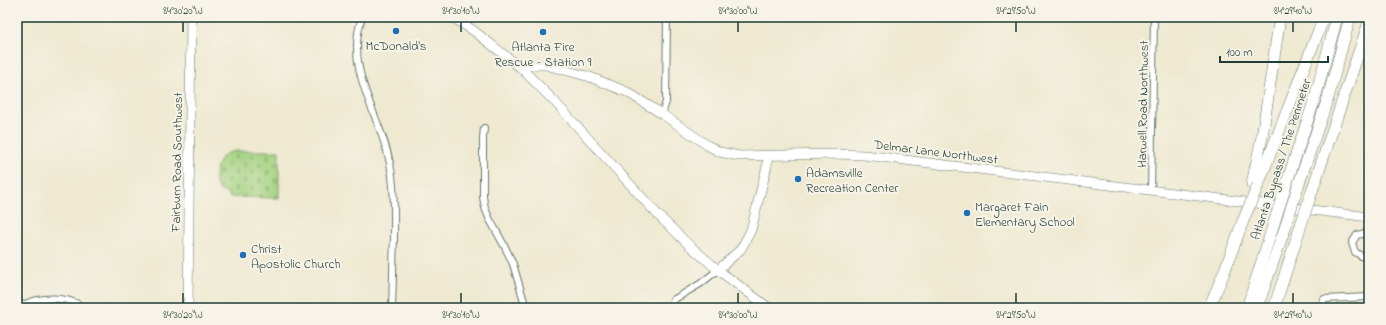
<svg xmlns="http://www.w3.org/2000/svg" width="1386" height="325" viewBox="0 0 1386 325" font-family="'Indie Flower',sans-serif">
	<style>
		.cemetery { fill: url(#cemetery-stones); stroke: #61875a }
		.lines { fill: none; stroke-linecap: round; stroke-linejoin: round }
		.street-casing { stroke: #67796b; stroke-width: 8 }
		.secondary-casing { stroke: #67796b; stroke-width: 10 }
		.highway-casing { stroke: #67796b; stroke-width: 12 }
		.street { stroke: #fff; stroke-width: 6 }
		.secondary { stroke: #fff; stroke-width: 9 }
		.highway { stroke: #fff; stroke-width: 11 }
		.highway-bridge-casing { stroke: #67796b; stroke-width: 12; stroke-linecap: butt }
		.highway-bridge { stroke: #fff; stroke-width: 11 }
		.ticks { fill: none; stroke: #1f3d34; stroke-width: 1.5 }
		.poi-dot { fill: #1f6fb2; stroke: #f7f3e8; stroke-width: 1.5 }
		.labels { text-anchor: middle; stroke-width: 4; stroke-linejoin: round; paint-order: stroke }
		.poi-label { font-size: 13px; fill: #1f3d34; stroke: #f7f3e8; text-anchor: start }
		.street-label { font-size: 13px; fill: #1f3d34; stroke: #f7f3e8 }
		.neatline { fill: none; stroke: #1f3d34; stroke-width: 1.5 }
		.ticks-label { font-size: 10px; text-anchor: middle; fill: #1f3d34 }
	</style>
	<defs>
		<pattern id="cemetery-stones" width="16" height="16" patternUnits="userSpaceOnUse"><rect width="16" height="16" fill="#a3d17f"/><path d="M2 7V4a2 2 0 0 1 4 0v3zM10 15v-3a2 2 0 0 1 4 0v3z" fill="#8cb46e"/></pattern>
	</defs>
	<rect width="100%" height="100%" fill="#f7f3e8"/>
	<filter id="ink" filterUnits="userSpaceOnUse"><feTurbulence type="fractalNoise" baseFrequency=".025" numOctaves="2"/><feDisplacementMap in="SourceGraphic" scale="8" xChannelSelector="R" yChannelSelector="G"/><feConvolveMatrix kernelMatrix="1 2 1 2 8 2 1 2 1" color-interpolation-filters="sRGB"/></filter>
	<filter id="wash" filterUnits="userSpaceOnUse"><feTurbulence type="fractalNoise" baseFrequency=".012" numOctaves="4" result="noise"/><feDisplacementMap in="SourceGraphic" scale="16" xChannelSelector="R" yChannelSelector="G"/><feGaussianBlur stdDeviation="0.9" result="paint"/><feColorMatrix in="noise" values="0 0 0 0 0 0 0 0 0 0 0 0 0 0 0 0 0 1.4 0 .05"/><feComposite in="paint" operator="in"/></filter>
	<g filter="url(#wash)">
		<rect width="100%" height="100%" fill="#eee9d0"/>
		<!-- cemetery -->
		<path class="cemetery" d="M236 151H279V198L230 197 228 193C210 193 213 164 224 155 227 153 232 152 236 151Z"/>
	</g>
	<g filter="url(#ink)">
		<g class="lines">
			<defs>
				<g id="street">
					<path d="M362 17C343 72 383 117 391 169 395 192 394 215 394 238 393 261 393 285 392 308"/>
					<path d="M662 114 666 102 667 17"/>
					<path d="M484 128 483 138V197L485 208 489 218 505 247 513 264 526 308"/>
					<path d="M1151 191 1154 17"/>
					<path d="M1369 235 1366 233 1357 235 1352 243 1355 252 1363 257 1369 255"/>
					<path d="M18 308C32 298 56 296 73 302 77 303 80 306 84 308"/>
					<path d="M672 308 673 300 700 284 718 270"/>
					<path d="M1321 308 1324 299 1369 297"/>
				</g>
				<g id="secondary">
					<path d="M452 17 474 31 521 68 555 102 658 215 689 245 718 270 769 308"/>
					<path d="M521 68 533 65H546L590 77 627 92 662 114 707 145 720 152 739 156 835 154 864 155 1369 217"/>
					<path d="M718 270 741 249 751 230 767 166 768 156"/>
					<path d="M188 308 191 17"/>
				</g>
				<g id="highway">
					<path d="M1252 184 1262 137 1280 17"/>
					<path d="M1258 185 1324 17"/>
					<path d="M1285 188 1315 98 1337 17"/>
					<path d="M1297 189 1328 98 1350 17"/>
					<path d="M1312 191 1369 22"/>
					<path d="M1209 308 1223 275 1243 221"/>
					<path d="M1247 308 1274 223"/>
					<path d="M1257 308 1286 225"/>
					<path d="M1274 308 1300 228"/>
				</g>
			</defs>
			<!-- street casing -->
			<use href="#street" class="street-casing"/>
			<!-- secondary casing -->
			<use href="#secondary" class="secondary-casing"/>
			<!-- highway casing -->
			<use href="#highway" class="highway-casing"/>
			<!-- street -->
			<use href="#street" class="street"/>
			<!-- secondary -->
			<use href="#secondary" class="secondary"/>
			<!-- highway -->
			<use href="#highway" class="highway"/>
			<defs>
				<g id="highway-bridge">
					<path d="M1243 221 1258 185"/>
					<path d="M1274 223 1285 188"/>
					<path d="M1286 225 1297 189"/>
					<path d="M1300 228 1312 191"/>
				</g>
			</defs>
			<!-- highway-bridge casing -->
			<use href="#highway-bridge" class="highway-bridge-casing"/>
			<!-- highway-bridge -->
			<use href="#highway-bridge" class="highway-bridge"/>
		</g>
	</g>
	<!-- ticks -->
	<path class="ticks" d="M183 22V32M461 22V32M738 22V32M1016 22V32M1293 22V32M183 293V303M461 293V303M738 293V303M1016 293V303M1293 293V303"/>
	<!-- markers -->
	<g class="poi-dot">
		<circle cx="396" cy="31" r="4"/>
		<circle cx="543" cy="32" r="4"/>
		<circle cx="798" cy="179" r="4"/>
		<circle cx="967" cy="213" r="4"/>
		<circle cx="243" cy="255" r="4"/>
	</g>
	<g class="labels">
		<!-- poi labels -->
		<g class="poi-label">
			<text x="396" y="50" text-anchor="middle">McDonald's</text>
			<text x="543" y="51" text-anchor="middle">Atlanta Fire<tspan x="543" dy="15">Rescue - Station 9</tspan></text>
			<text x="806" y="177">Adamsville<tspan x="806" dy="15">Recreation Center</tspan></text>
			<text x="975" y="211">Margaret Fain<tspan x="975" dy="15">Elementary School</tspan></text>
			<text x="251" y="253">Christ<tspan x="251" dy="15">Apostolic Church</tspan></text>
		</g>
		<!-- street labels -->
		<g class="street-label">
			<text transform="translate(1142 104) rotate(-89)" y="5">Harwell Road Northwest</text>
			<text transform="translate(936 151) rotate(7)" y="5">Delmar Lane Northwest</text>
			<text transform="translate(1280 159) rotate(-72)" y="5">Atlanta Bypass / The Perimeter</text>
			<text transform="translate(176 162) rotate(-89)" y="5">Fairburn Road Southwest</text>
		</g>
	</g>
	<!-- margin -->
	<rect width="1386" height="325" fill="none" stroke="#f7f3e8" stroke-width="44"/>
	<!-- scale -->
	<path d="M1220 56v6h108v-6" fill="none" stroke="#1f3d34" stroke-width="2"/>
	<text x="1226" y="56" font-size="12" fill="#1f3d34" stroke="#f7f3e8" stroke-width="3" paint-order="stroke">100 m</text>
	<rect x="22" y="22" width="1342" height="281" class="neatline"/>
	<g class="ticks-label">
		<text x="183" y="14">84°30'20"W</text>
		<text x="461" y="14">84°30'10"W</text>
		<text x="738" y="14">84°30'00"W</text>
		<text x="1016" y="14">84°29'50"W</text>
		<text x="1293" y="14">84°29'40"W</text>
		<text x="183" y="318">84°30'20"W</text>
		<text x="461" y="318">84°30'10"W</text>
		<text x="738" y="318">84°30'00"W</text>
		<text x="1016" y="318">84°29'50"W</text>
		<text x="1293" y="318">84°29'40"W</text>
	</g>
</svg>
